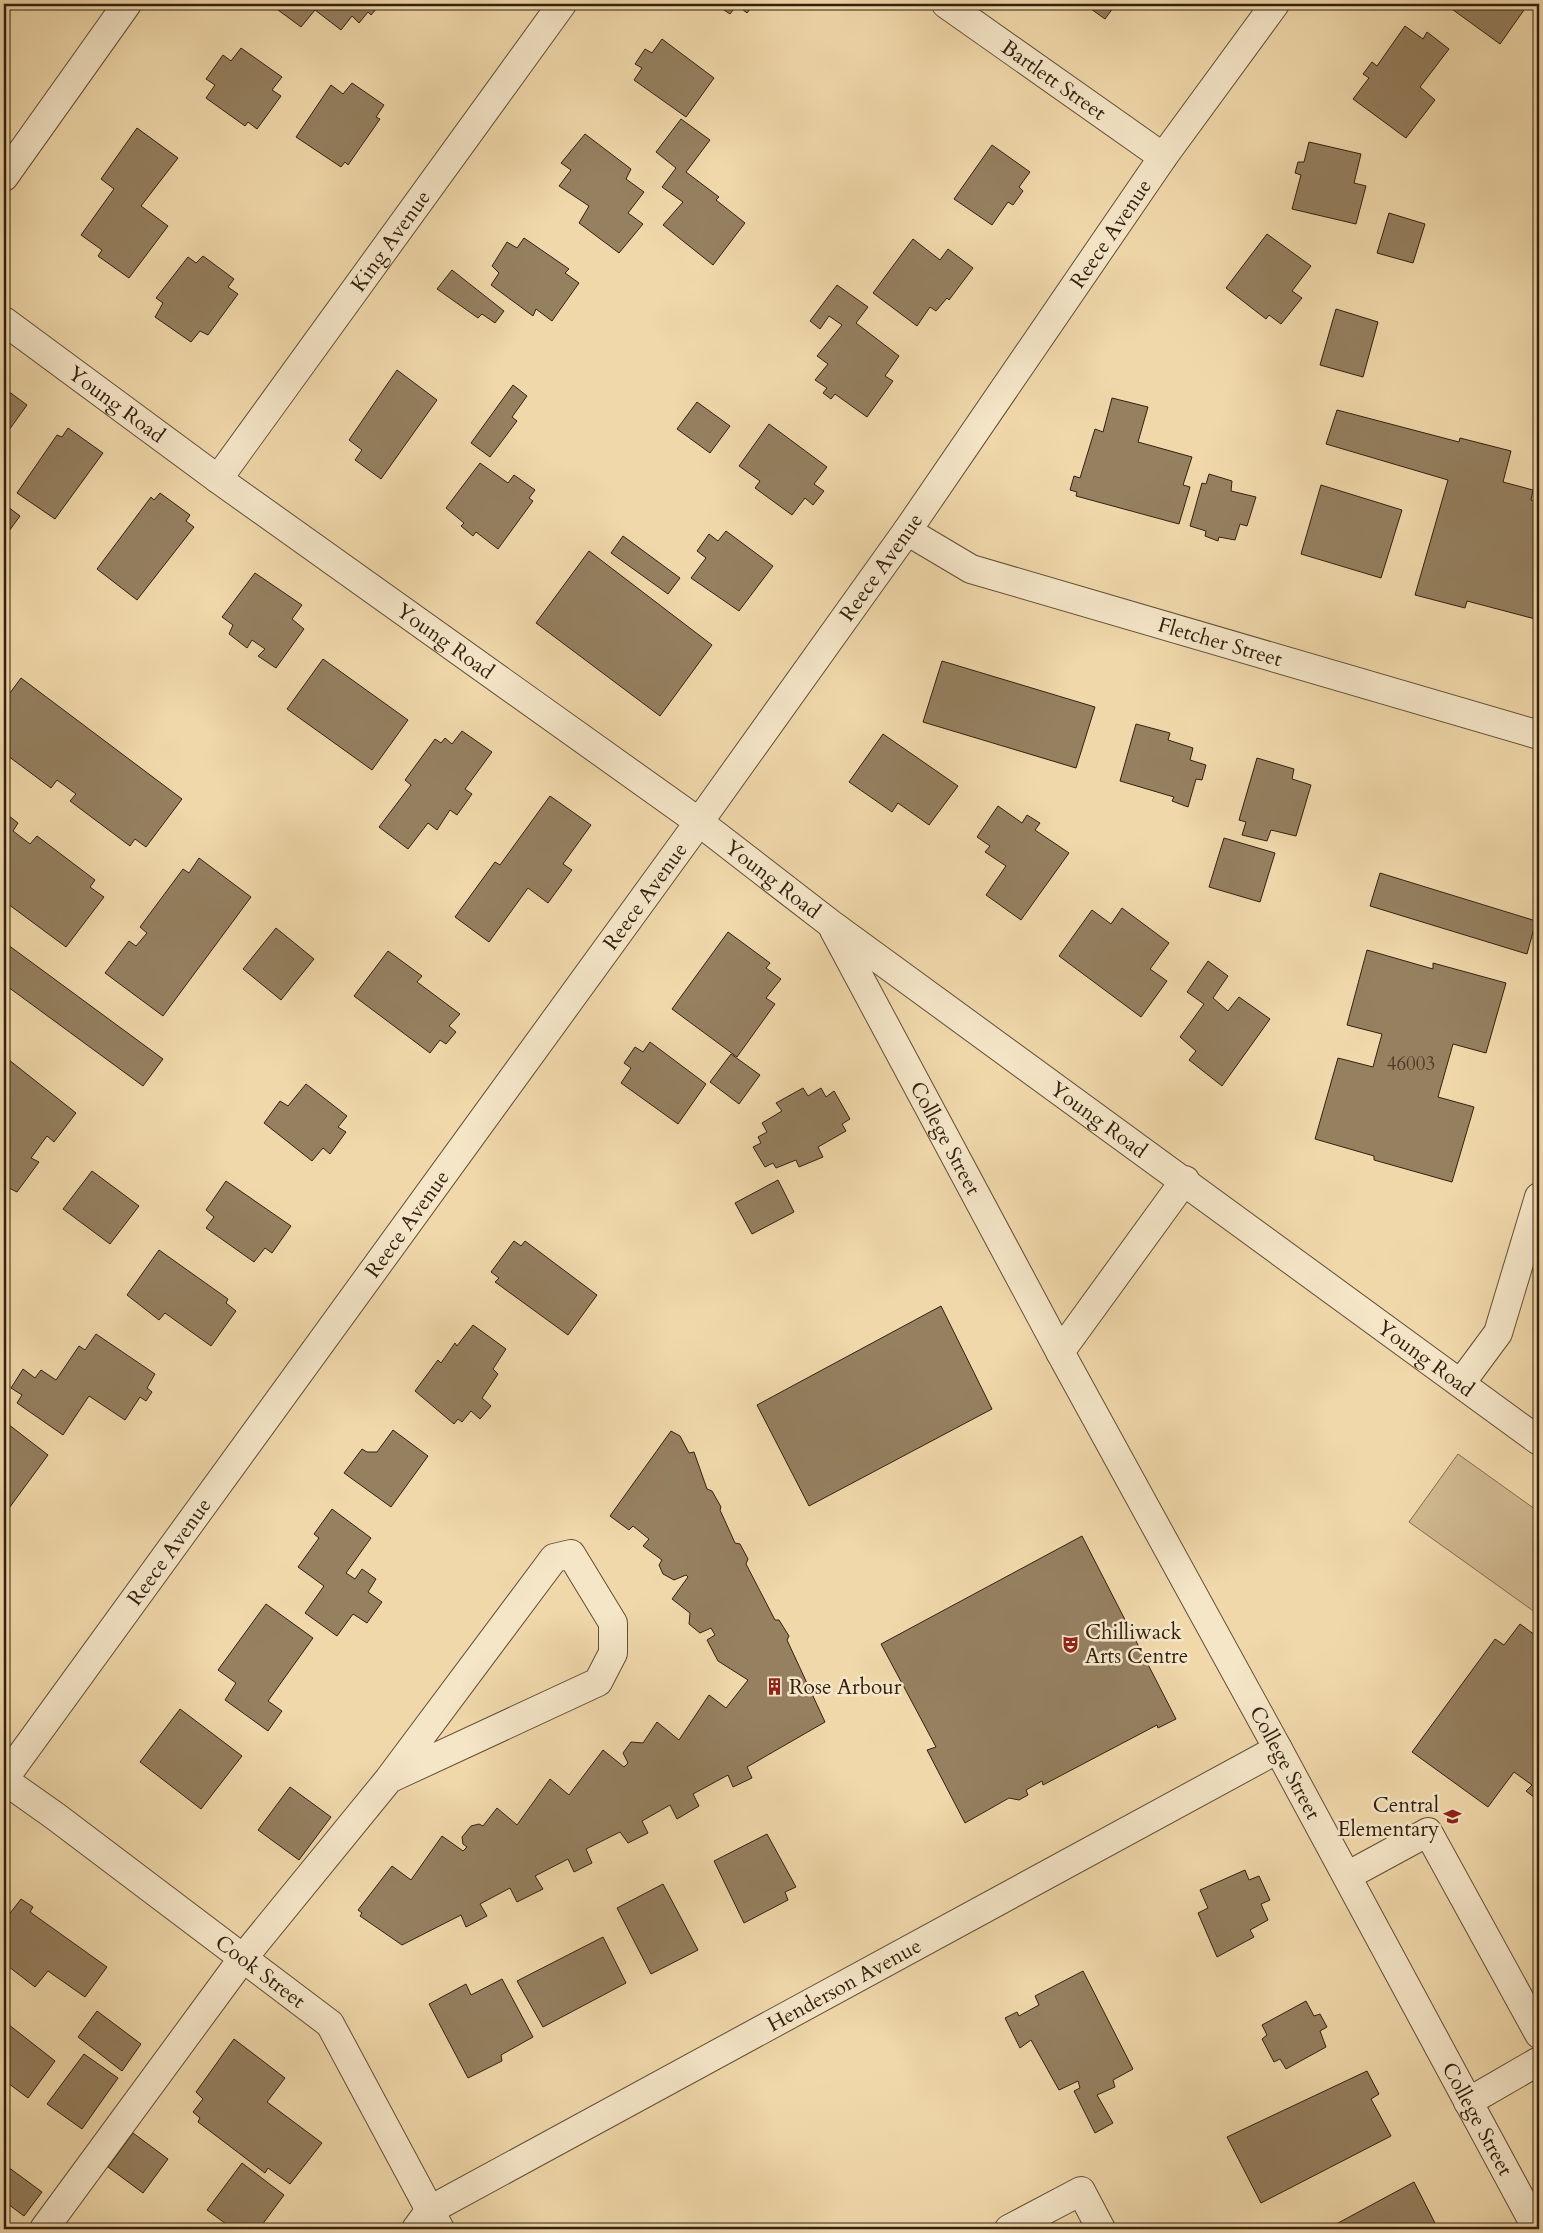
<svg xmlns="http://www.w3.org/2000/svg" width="1543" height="2233" viewBox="0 0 1543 2233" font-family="Cardo,serif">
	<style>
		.green { fill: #d0b990; stroke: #826c50 }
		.building { fill: #958060; stroke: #33200f }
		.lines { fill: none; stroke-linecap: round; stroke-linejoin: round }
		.minor-casing { stroke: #624e36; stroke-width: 30 }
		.minor { stroke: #f5e6c8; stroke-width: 28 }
		.labels { text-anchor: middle; stroke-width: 5; stroke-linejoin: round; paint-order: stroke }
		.number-label { font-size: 19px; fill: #4c3823 }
		.street-label { font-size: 21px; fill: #33200f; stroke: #f5e6c8 }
		.poi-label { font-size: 21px; fill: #33200f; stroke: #f5e6c8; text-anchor: start }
	</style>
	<rect width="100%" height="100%" fill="#f0d8aa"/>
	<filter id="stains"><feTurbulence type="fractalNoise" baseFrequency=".004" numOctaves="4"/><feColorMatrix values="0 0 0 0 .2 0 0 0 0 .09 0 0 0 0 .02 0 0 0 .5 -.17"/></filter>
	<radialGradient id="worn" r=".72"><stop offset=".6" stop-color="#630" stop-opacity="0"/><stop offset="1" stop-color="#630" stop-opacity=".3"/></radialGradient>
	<!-- green -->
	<path class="green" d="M1458 1454 1539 1512V1615L1409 1522Z"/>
	<!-- building -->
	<g class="building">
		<path d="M270 4H373L378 7 371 15 368 12 359 23 352 16 341 30 315 10 301 27Z"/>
		<path d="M715 4H754L747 13 737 5 730 14Z"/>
		<path d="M1084 4H1116L1105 19Z"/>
		<path d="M1445 4H1515L1524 10 1500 44Z"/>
		<path d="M1405 26 1423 39 1427 32 1449 49 1420 87 1435 100 1406 138 1353 99 1369 78 1363 74 1372 62 1377 66Z"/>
		<path d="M662 39 714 78 686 117 634 80 642 68 635 64 645 49 652 53Z"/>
		<path d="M241 48 282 77 272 90 281 96 257 129 248 122 245 126 206 98 215 85 206 79 223 55 231 61Z"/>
		<path d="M352 83 384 105 376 117 380 119 348 165 345 162 341 167 296 137 331 85 343 94Z"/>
		<path d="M681 119 710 140 686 172 719 197 716 200 745 223 713 265 663 225 683 202 662 187 676 168 656 152Z"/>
		<path d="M137 128 178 158 141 206 168 226 129 278 98 256 102 250 81 235 114 189 101 179Z"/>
		<path d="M585 134 631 169 626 179 644 192 628 213 643 224 619 253 579 223 589 206 559 186 571 170 561 163Z"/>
		<path d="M1309 142 1361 154 1354 183 1366 186 1356 224 1292 209 1301 175 1295 173 1298 162H1304Z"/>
		<path d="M992 145 1030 172 1019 187 1023 191 1013 205 1008 202 992 225 954 199Z"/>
		<path d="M1389 213 1425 224 1413 263 1377 253Z"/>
		<path d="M1267 234 1311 266 1292 291 1302 298 1281 324 1269 315 1266 319 1226 288Z"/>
		<path d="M524 238 569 269 565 273 579 283 552 321 536 309 533 316 491 285 499 273 492 266 507 242 517 248Z"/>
		<path d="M913 239 940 260 948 249 973 268 949 300 947 298 936 311 930 307 917 326 873 293Z"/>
		<path d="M203 256 234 279 228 287 238 294 208 335 200 331 191 342 155 317 163 303 156 298 188 257 196 263Z"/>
		<path d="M452 270 504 311 495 323 482 314 478 318 437 289Z"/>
		<path d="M837 285 868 307 856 323 899 356 885 376 893 381 867 417 835 394 831 399 823 393 827 388 815 380 828 364 817 356 842 325 829 316 820 329 810 321Z"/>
		<path d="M1336 309 1378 322 1363 377 1320 365Z"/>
		<path d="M397 370 437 400 381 479 355 460 362 450 349 440Z"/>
		<path d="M513 385 527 396 512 417 517 421 490 457 471 443Z"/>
		<path d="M4 388 27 405 4 437Z"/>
		<path d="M1112 398 1148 407 1138 442 1192 457 1183 485 1190 487 1179 524 1076 496 1077 492 1070 490 1074 476 1080 478 1095 429 1103 432Z"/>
		<path d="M697 402 730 426 710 453 677 429Z"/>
		<path d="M1337 410 1459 442 1460 438 1511 451 1503 482 1533 490 1531 500 1539 502V620L1467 601 1465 608 1415 595 1448 480 1326 444Z"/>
		<path d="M769 424 827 467 814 484 824 491 813 505 805 498 792 515 755 488 760 481 739 466Z"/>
		<path d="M68 428 103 453 55 519 17 493 57 435 62 437Z"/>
		<path d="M480 463 508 483 514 475 535 490 529 498 533 501 498 549 476 532 473 536 461 526 464 523 446 508Z"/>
		<path d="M1209 474 1232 481 1231 491 1256 497 1247 526 1240 524 1235 540 1219 537 1218 541 1205 536 1206 531 1190 526 1202 483 1206 484Z"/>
		<path d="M1321 485 1402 510 1381 578 1301 554Z"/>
		<path d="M160 493 190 515 186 521 194 527 137 600 97 569 151 497 154 500Z"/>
		<path d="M4 504 20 516 4 538Z"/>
		<path d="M726 531 773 566 739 611 691 578 706 558 697 551 709 534 718 541Z"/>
		<path d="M623 536 680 578 668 594 611 553Z"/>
		<path d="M589 551 712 645 660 716 536 623Z"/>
		<path d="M255 573 302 605 292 619 304 629 276 668 258 656 265 649 252 640 247 648 229 634 233 625 222 617Z"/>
		<path d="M323 659 408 720 372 770 287 709Z"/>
		<path d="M942 661 1095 707 1076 768 923 722Z"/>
		<path d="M21 678 182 799 146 847 135 839 130 846 70 801 76 794 57 780 51 788 4 753V701Z"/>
		<path d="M1136 724 1170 733 1168 740 1193 748 1190 760 1206 765 1202 780 1196 779 1188 807 1172 801 1174 797 1120 781Z"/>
		<path d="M462 731 492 752 465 789 472 794 457 815 450 810 437 830 428 823 408 849 379 827 411 785 405 780 435 739 441 743 445 738 452 744Z"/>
		<path d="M883 734 958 786 929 825 898 803 892 812 849 782Z"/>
		<path d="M1257 758 1294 769 1292 779 1311 785 1296 836 1271 830 1267 841 1242 835 1246 822 1239 820Z"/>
		<path d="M550 796 591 825 563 864 572 870 548 903 528 888 489 942 455 917 495 862 500 865Z"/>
		<path d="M998 806 1022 823 1027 815 1040 823 1035 830 1069 853 1021 920 986 895 1006 866 985 852 990 846 977 837Z"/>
		<path d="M4 812 18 823 13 831 30 844 37 836 95 880 90 887 104 897 66 947 4 901Z"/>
		<path d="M1224 838 1275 853 1260 902 1209 887Z"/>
		<path d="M199 858 251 897 163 1016 105 973 129 941 136 946 147 933 140 927 183 869 189 873Z"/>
		<path d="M1380 873 1536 921 1527 954 1370 906Z"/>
		<path d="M1122 908 1169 943 1150 969 1167 981 1141 1017 1059 956 1092 910 1111 924Z"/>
		<path d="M276 928 314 959 281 1000 243 969Z"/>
		<path d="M728 932 770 963 766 968 781 979 766 998 775 1004 737 1057 672 1009Z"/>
		<path d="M4 942 163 1059 143 1086 4 984Z"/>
		<path d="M1367 950 1433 969V963L1506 983 1486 1053 1453 1044 1438 1097 1474 1107 1452 1182 1374 1160V1156L1315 1139 1338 1058 1373 1067 1382 1034 1347 1025Z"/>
		<path d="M388 951 422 976 417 982 460 1014 449 1026 456 1032 446 1044 440 1040 430 1053 354 996Z"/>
		<path d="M1208 961 1228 976 1213 998 1228 1011 1239 997 1270 1019 1222 1086 1189 1060 1196 1051 1180 1037 1204 1004 1187 992Z"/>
		<path d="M650 1042 706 1084 678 1124 621 1083 631 1068 624 1063 635 1047 643 1052Z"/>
		<path d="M731 1054 760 1075 739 1104 710 1082Z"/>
		<path d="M4 1056 76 1113 54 1142 47 1136 31 1158 39 1162 17 1192 9 1188 4 1195Z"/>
		<path d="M306 1084 347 1116 338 1127 346 1132 330 1154 323 1148 312 1161 264 1123 280 1101 288 1106Z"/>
		<path d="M803 1088 808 1096 821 1088 826 1097 834 1091 850 1119 842 1124 846 1131 818 1147 823 1157 799 1167 796 1160 776 1168 773 1163 765 1167 753 1147 761 1143 758 1137 767 1132 762 1123 782 1111 776 1103Z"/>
		<path d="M92 1171 139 1206 110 1244 63 1209Z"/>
		<path d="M778 1180 794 1212 752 1234 735 1203Z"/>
		<path d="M226 1181 291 1226 272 1253 265 1248 254 1262 206 1228 214 1217 206 1210Z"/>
		<path d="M514 1241 521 1246 525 1241 597 1295 568 1335 495 1282 499 1278 491 1272Z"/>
		<path d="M159 1250 228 1299 226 1303 236 1311 211 1346 165 1313 159 1320 127 1295Z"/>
		<path d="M941 1306 992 1409 809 1506 757 1405Z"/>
		<path d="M473 1325 506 1349 493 1369 498 1374 482 1398 491 1406 480 1419 471 1411 462 1422 458 1419 454 1424 415 1391 438 1360 441 1363 455 1343 457 1346Z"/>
		<path d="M96 1334 155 1374 147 1388 152 1392 146 1401 140 1397 125 1420 89 1396 63 1435 17 1403 22 1395 11 1388 23 1369 35 1378 41 1370 56 1380 79 1346 85 1350Z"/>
		<path d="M4 1421 48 1455 4 1515Z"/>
		<path d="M393 1430 428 1456 391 1507 344 1473 362 1449 367 1452H377Z"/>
		<path d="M671 1431 680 1436 689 1453 694 1452 707 1489 712 1491 721 1507 720 1510 735 1543 740 1544 748 1559 746 1564 775 1620H779L789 1636 787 1640 825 1722 747 1767 752 1778 733 1787 728 1775 693 1794 699 1806 677 1819 670 1805 642 1821 648 1833 628 1843 620 1832 586 1849 592 1863 574 1872 568 1859 535 1876 543 1889 517 1902 510 1888 480 1904 487 1916 466 1927 461 1915 402 1945 360 1916 362 1913 358 1910 392 1866 411 1880 442 1836 463 1851 467 1847 463 1844 462 1837 471 1826 479 1824 483 1826 497 1808 517 1825 550 1779 569 1795 603 1750 624 1767 628 1763 623 1753 631 1742 643 1743 657 1722 679 1740 709 1695 726 1708 748 1680 718 1661 707 1640 715 1635 711 1628 700 1633 689 1624 690 1613 672 1599 688 1577 686 1575 674 1580 663 1574 659 1565 662 1560 643 1546 649 1539 633 1526 629 1530 610 1516Z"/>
		<path d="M332 1509 371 1538 346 1573 355 1579 362 1569 376 1579 368 1592 382 1602 367 1623 353 1614 337 1636 305 1613 324 1586 298 1567 319 1538 314 1534Z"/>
		<path d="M1082 1536 1176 1719 1158 1728 1157 1725 1043 1785 1042 1781 1026 1790 1028 1795 1019 1800 1009 1798 965 1823 927 1750 936 1747 881 1644Z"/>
		<path d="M266 1604 313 1638 268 1701 282 1711 268 1731 225 1700 236 1683 218 1670Z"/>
		<path d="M1520 1624 1539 1638V1801L1526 1791 1532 1785 1514 1772 1488 1807 1412 1752 1495 1639 1504 1645Z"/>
		<path d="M180 1709 242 1756 201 1809 140 1762Z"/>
		<path d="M290 1787 331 1817 299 1860 258 1830Z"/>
		<path d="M767 1834 796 1887 785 1892 788 1900 744 1923 714 1861Z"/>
		<path d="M1245 1870 1249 1880 1259 1876 1270 1900 1261 1904 1268 1920 1250 1930 1254 1937 1217 1957 1198 1913 1208 1908 1200 1890Z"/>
		<path d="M663 1884 698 1950 651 1974 617 1908Z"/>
		<path d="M21 1899 33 1907 30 1912 107 1967 85 1997 48 1971 35 1987 4 1963V1921Z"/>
		<path d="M603 1937 626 1983 543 2027 517 1981Z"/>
		<path d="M1083 1971 1133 2069 1113 2080 1115 2087 1097 2095 1113 2123 1095 2133 1074 2091 1080 2088 1078 2081 1059 2090 1031 2040 1020 2048 1005 2018 1017 2012 1019 2016 1039 2005 1035 1996Z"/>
		<path d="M502 1979 533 2037 501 2055 502 2061 468 2078 429 2004 466 1984 471 1995Z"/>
		<path d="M1306 2001 1314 2016 1320 2014 1327 2027 1320 2031 1326 2047 1286 2069 1280 2059 1274 2062 1262 2039 1267 2035 1262 2025Z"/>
		<path d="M97 2011 141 2044 122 2071 78 2037Z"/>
		<path d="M4 2021 55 2061 28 2098 4 2080Z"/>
		<path d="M234 2039 285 2078 267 2102 322 2143 290 2184 268 2168 265 2173 198 2122 200 2118 193 2112 203 2099 196 2092Z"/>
		<path d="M84 2054 118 2078 82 2129 47 2104Z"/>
		<path d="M1367 2071 1379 2094 1371 2099 1391 2136 1261 2203 1227 2137Z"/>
		<path d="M133 2133 168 2159 143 2193 108 2167Z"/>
		<path d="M242 2163 284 2195 259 2229H233L207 2210Z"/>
		<path d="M8 2167 42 2192 24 2216 4 2201V2172Z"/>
		<path d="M1414 2182 1438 2229H1327Z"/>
	</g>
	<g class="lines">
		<defs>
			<g id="minor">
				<path id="s1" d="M946 4 1163 157"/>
				<path d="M4 177 127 4"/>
				<path id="s2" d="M4 321 218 479 699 822 831 924 1539 1441"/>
				<path id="s3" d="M218 479 562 4"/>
				<path id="s4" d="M907 531 971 569 1539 735"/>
				<path id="s5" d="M834 930 1060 1352"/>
				<path id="s6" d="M1185 1180 1060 1352 1278 1749 1537 2229"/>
				<path d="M1461 1383 1498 1333 1539 1197"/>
				<path id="s7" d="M4 1779 699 822 907 531 1163 157 1275 4"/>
				<path id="s8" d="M4 1780 55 1816 330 2024 440 2229"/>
				<path d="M1347 1876 1428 1832 1539 2034"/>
				<path d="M1468 2102 1539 2061"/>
				<path d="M44 2229 243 1958 389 1779 554 1558 571 1554 613 1623V1653L598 1682 389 1779"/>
				<path id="s9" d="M416 2229 430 2210 1278 1749"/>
				<path d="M1009 2229 1081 2191 1101 2229"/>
			</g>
		</defs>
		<!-- minor casing -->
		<use href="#minor" class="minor-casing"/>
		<!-- minor -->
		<use href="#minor" class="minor"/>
	</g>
	<!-- icons -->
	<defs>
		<symbol id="theatre-bare" viewBox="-9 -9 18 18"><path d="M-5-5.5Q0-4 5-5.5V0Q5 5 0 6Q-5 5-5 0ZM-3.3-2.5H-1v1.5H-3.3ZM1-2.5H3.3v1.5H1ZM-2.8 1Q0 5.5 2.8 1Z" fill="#8f2418" stroke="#f5e6c8" stroke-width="2.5" paint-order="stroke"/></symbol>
		<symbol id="building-bare" viewBox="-9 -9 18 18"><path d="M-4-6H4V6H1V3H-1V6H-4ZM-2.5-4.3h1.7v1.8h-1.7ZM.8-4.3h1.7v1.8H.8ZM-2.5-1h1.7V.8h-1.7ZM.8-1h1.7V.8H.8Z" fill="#8f2418" stroke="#f5e6c8" stroke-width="2.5" paint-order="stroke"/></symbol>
		<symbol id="school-bare" viewBox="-9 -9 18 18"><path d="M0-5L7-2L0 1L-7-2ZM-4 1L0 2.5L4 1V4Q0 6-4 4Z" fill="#8f2418" stroke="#f5e6c8" stroke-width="2.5" paint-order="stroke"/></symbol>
	</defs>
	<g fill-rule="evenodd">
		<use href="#theatre-bare" x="1058" y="1632" width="25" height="25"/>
		<use href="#building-bare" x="762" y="1674" width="25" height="25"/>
		<use href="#school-bare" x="1440" y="1804" width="25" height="25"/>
	</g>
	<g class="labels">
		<!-- number labels -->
		<g class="number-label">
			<text x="1411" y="1070">46003</text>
		</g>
		<!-- street labels -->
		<g class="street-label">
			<text dy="7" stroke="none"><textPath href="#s1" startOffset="132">Bartlett Street</textPath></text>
			<text dy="7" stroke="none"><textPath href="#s7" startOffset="1901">Reece Avenue</textPath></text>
			<text dy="7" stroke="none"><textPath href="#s3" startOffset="294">King Avenue</textPath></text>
			<text dy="7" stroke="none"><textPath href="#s2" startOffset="140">Young Road</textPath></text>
			<text dy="7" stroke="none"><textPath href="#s7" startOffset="1496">Reece Avenue</textPath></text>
			<text dy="7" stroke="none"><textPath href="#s2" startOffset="545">Young Road</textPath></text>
			<text dy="7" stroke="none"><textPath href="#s4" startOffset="334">Fletcher Street</textPath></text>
			<text dy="7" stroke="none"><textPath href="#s2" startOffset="950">Young Road</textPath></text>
			<text dy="7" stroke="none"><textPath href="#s7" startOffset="1091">Reece Avenue</textPath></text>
			<text dy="7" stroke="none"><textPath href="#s2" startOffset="1355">Young Road</textPath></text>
			<text dy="7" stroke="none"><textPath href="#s5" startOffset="236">College Street</textPath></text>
			<text dy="7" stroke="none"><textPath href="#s7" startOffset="686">Reece Avenue</textPath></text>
			<text dy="7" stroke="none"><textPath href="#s2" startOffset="1760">Young Road</textPath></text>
			<text dy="7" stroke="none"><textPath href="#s7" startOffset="281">Reece Avenue</textPath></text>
			<text dy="7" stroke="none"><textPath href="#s6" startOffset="681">College Street</textPath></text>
			<text dy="7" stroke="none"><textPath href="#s8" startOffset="320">Cook Street</textPath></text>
			<text dy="7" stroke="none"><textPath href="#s9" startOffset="495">Henderson Avenue</textPath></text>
			<text dy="7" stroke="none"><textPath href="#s6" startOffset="1086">College Street</textPath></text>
		</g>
		<!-- poi labels -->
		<g class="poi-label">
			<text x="1085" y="1639">Chilliwack<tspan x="1085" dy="24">Arts Centre</tspan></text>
			<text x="789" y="1694">Rose Arbour</text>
			<text x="1439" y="1812" text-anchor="end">Central<tspan x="1439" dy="24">Elementary</tspan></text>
		</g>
	</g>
	<!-- margin -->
	<rect width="1543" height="2233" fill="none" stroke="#f0d8aa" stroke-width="20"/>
	<rect x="5" y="5" width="1533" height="2223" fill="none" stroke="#33200f" stroke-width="2.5"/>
	<rect x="10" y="10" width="1523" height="2213" fill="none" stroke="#33200f"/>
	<rect width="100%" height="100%" filter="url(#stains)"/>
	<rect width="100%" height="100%" fill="url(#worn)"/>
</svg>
